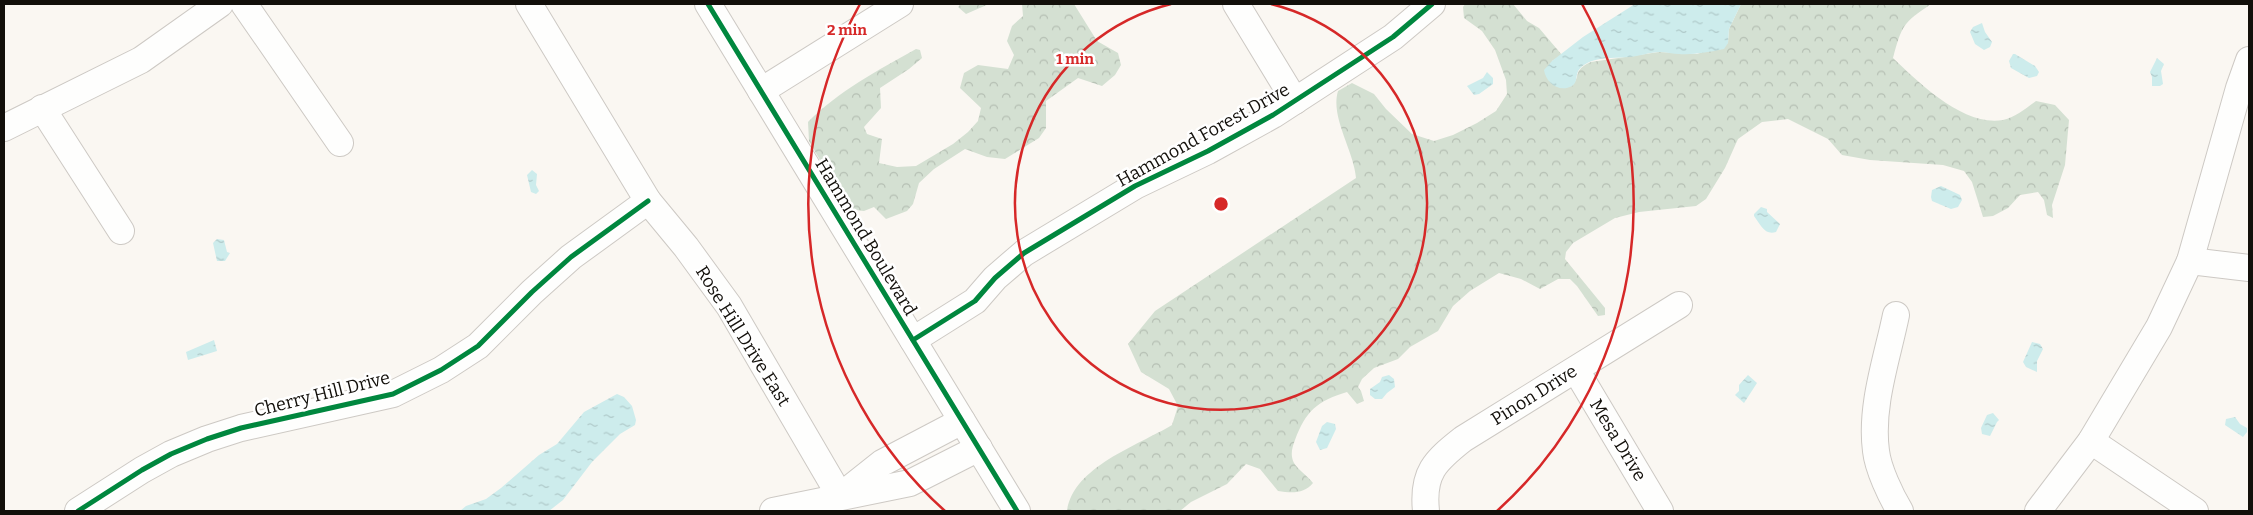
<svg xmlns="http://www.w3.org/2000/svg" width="2253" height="515" viewBox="0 0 2253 515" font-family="Bitter,serif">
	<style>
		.forest { fill: url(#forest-crowns) }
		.water { fill: url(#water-ripples) }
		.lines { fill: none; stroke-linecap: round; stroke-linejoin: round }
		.minor-casing { stroke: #cdc9c4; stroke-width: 28 }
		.minor { stroke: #fefefd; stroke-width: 26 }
		.cycleway-casing { stroke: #fff; stroke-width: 8 }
		.cycleway { stroke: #00873e; stroke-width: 5 }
		.ring { fill: none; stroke: #d62828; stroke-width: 2.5 }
		.labels { text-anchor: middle; stroke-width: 5; stroke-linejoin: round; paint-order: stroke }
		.street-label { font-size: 18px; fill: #120f0a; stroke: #fff }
		.centre { fill: #d62828; stroke: #fff; stroke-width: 2.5 }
		.ring-label { font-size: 15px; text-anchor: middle; font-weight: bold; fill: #d62828; stroke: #fff; stroke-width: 5; stroke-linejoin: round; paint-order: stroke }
	</style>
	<defs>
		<pattern id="forest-crowns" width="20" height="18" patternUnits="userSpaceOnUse" patternTransform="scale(1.25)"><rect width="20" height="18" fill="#d4e0d2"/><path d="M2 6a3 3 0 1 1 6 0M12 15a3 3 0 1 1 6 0" fill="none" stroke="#b5bfb3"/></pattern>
		<pattern id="water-ripples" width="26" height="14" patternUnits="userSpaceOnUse" patternTransform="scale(1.25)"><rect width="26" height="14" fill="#cdecec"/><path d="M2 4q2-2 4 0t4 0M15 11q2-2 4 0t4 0" fill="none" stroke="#afc9c9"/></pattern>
	</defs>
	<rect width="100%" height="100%" fill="#faf7f2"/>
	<!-- forest -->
	<g class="forest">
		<path d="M961 4H989L966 14 958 7Z"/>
		<path d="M1022 4H1074L1097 41 1118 53 1121 65 1115 75 1102 86 1078 78 1046 101V128L1039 138 1005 159 987 157 965 149 934 169 919 183 913 204 907 211 886 219 874 207 864 211 854 210 839 193 809 141 808 122C839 91 878 70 916 49L920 50 922 58 909 69 880 88 881 108 864 127 867 134 882 139 879 163 897 167 916 166 953 144 968 132 978 121 981 108 960 88 964 73 978 65 1008 69 1014 55 1007 41 1012 26 1023 16Z"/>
		<path d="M1465 4H1513L1527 21 1539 28 1562 55 1552 61 1572 86C1582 74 1572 71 1591 62L1659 52 1697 54 1728 43 1729 29 1741 4H1931C1903 23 1902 25 1893 58 1919 83 1964 127 2003 120 2016 117 2026 108 2036 101L2055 105 2069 120 2065 165 2052 205 2053 218 2047 215 2044 200 2038 192 2020 195 2008 208 1993 216 1983 217 1972 182 1964 171 1943 165 1870 160 1842 155 1828 139 1788 119 1762 122 1738 139 1725 168 1706 199 1696 206 1639 212 1615 218 1573 243 1566 252 1565 259 1605 308V315L1598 316 1577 286 1570 279H1558L1540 289 1521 279 1499 273 1470 291 1453 306 1438 331 1410 347 1398 359 1374 368 1362 379 1358 387 1361 391 1364 401 1357 404 1347 392C1317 401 1306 411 1295 440 1292 448 1290 455 1294 463 1298 470 1308 476 1313 483 1304 494 1292 493 1278 491L1260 469 1246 464 1227 484 1191 502 1180 511H1067C1073 467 1137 446 1172 425L1178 406 1169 389 1141 372 1128 344 1155 311 1356 178C1354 151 1330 117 1338 91L1352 83 1374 94 1386 109 1412 134 1434 141 1453 135 1477 123 1496 111 1507 94 1506 80 1495 50 1482 31 1464 18 1463 7Z"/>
	</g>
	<!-- water -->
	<g class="water">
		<path d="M1635 4H1741L1729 29 1728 43 1724 49C1709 52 1694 55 1679 54 1673 54 1666 52 1660 52 1650 52 1640 56 1630 57 1617 58 1604 57 1592 61 1570 69 1581 80 1572 86 1559 93 1546 83 1544 70L1552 61 1583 37Z"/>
		<path d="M1982 23 1985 32 1992 42 1990 47 1984 50 1975 44 1970 32 1973 27Z"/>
		<path d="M2013 54H2015L2035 66 2039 72 2037 76 2029 78 2011 68 2009 61Z"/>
		<path d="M2157 58 2164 64 2161 71 2163 84 2160 86H2152V77L2150 72Z"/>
		<path d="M1487 72 1493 78V84L1479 94 1474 95 1467 86 1483 78Z"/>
		<path d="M532 170 537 174 536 185 539 191 536 194 531 192 527 175Z"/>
		<path d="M1941 186 1960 195 1962 200 1958 207 1951 209 1932 201 1931 197 1932 190Z"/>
		<path d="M1761 207 1767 209V212L1780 224 1776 232C1765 236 1760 224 1754 216V214Z"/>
		<path d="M217 239 224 240 227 252 230 253 225 261H217L213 243Z"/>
		<path d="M214 340 217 351 188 360 186 352Z"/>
		<path d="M2032 342 2040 344 2043 349 2037 361V372L2026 367 2023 362Z"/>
		<path d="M1389 375 1394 379 1395 387 1387 393 1382 399H1375L1370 395V389L1380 382 1382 377Z"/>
		<path d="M1748 375 1757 383 1744 403 1735 395 1739 391V385Z"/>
		<path d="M617 394 624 397 632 406 636 420 635 425 620 434 592 462 563 500 549 511H460L466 506 486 499 501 488 539 455 557 444 584 412Z"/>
		<path d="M1993 413 1999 420 1997 422 1990 436 1982 434 1981 428 1987 415Z"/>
		<path d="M2235 417 2240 424 2247 428V432L2243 437 2225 425 2226 419Z"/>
		<path d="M1327 422 1335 424 1336 429 1327 448 1320 450 1316 442 1322 426Z"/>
	</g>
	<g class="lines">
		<defs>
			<g id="minor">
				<path d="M244 4 340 143"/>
				<path d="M529 4 648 201 686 247 729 306 840 496"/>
				<path d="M708 4 1017 511"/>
				<path d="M1236 4 1295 101"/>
				<path d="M761 91 900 4"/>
				<path d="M42 108 121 231"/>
				<path d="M4 128 141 60 220 4"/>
				<path d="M2190 261 2249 268"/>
				<path d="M1896 315C1887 359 1870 406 1876 451 1878 469 1891 496 1900 511"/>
				<path d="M913 340 975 301 995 278 1024 253 1135 186 1208 151 1273 115 1393 37 1432 4"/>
				<path d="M1576 370 1660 511"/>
				<path d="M2091 441 2195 511"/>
				<path d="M843 494 882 463 962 421"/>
				<path d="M78 511 142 470 171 454 207 439 241 428 393 394 441 370 478 346 532 292 571 257 648 201"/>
				<path d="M773 511 910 483 979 448"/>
				<path d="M1426 511C1422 473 1435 461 1463 439L1679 305"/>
				<path d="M2038 511 2091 441 2159 327 2190 261 2239 88 2249 60"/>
			</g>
		</defs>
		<!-- minor casing -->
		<use href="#minor" class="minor-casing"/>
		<!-- minor -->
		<use href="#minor" class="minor"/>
		<defs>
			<g id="cycleway">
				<path d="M708 4 1017 511"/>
				<path d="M913 340 975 301 995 278 1024 253 1135 186 1208 151 1273 115 1393 37 1432 4"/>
				<path d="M78 511 142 470 171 454 207 439 241 428 393 394 441 370 478 346 532 292 571 257 648 201"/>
			</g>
		</defs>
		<!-- cycleway casing -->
		<use href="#cycleway" class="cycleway-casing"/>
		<!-- cycleway -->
		<use href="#cycleway" class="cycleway"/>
	</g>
	<!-- distance rings -->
	<g class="ring">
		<path d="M1271 4A206 206 0 1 1 1171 4"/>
		<path d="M945 511A413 413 0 0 1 860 4M1582 4A413 413 0 0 1 1497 511"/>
	</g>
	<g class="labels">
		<!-- street labels -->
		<g class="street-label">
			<text transform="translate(1203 135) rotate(-29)" y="6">Hammond Forest Drive</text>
			<text transform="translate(866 237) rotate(59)" y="6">Hammond Boulevard</text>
			<text transform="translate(743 336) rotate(58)" y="6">Rose Hill Drive East</text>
			<text transform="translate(322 394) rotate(-14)" y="6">Cherry Hill Drive</text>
			<text transform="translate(1534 395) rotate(-32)" y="6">Pinon Drive</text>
			<text transform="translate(1618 440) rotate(59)" y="6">Mesa Drive</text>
		</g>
	</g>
	<circle cx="1221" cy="204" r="8" class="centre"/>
	<g class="ring-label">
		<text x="847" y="35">2 min</text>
		<text x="1075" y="64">1 min</text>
	</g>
	<!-- border -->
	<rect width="2253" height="515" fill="none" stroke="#120f0a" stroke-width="10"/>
</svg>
